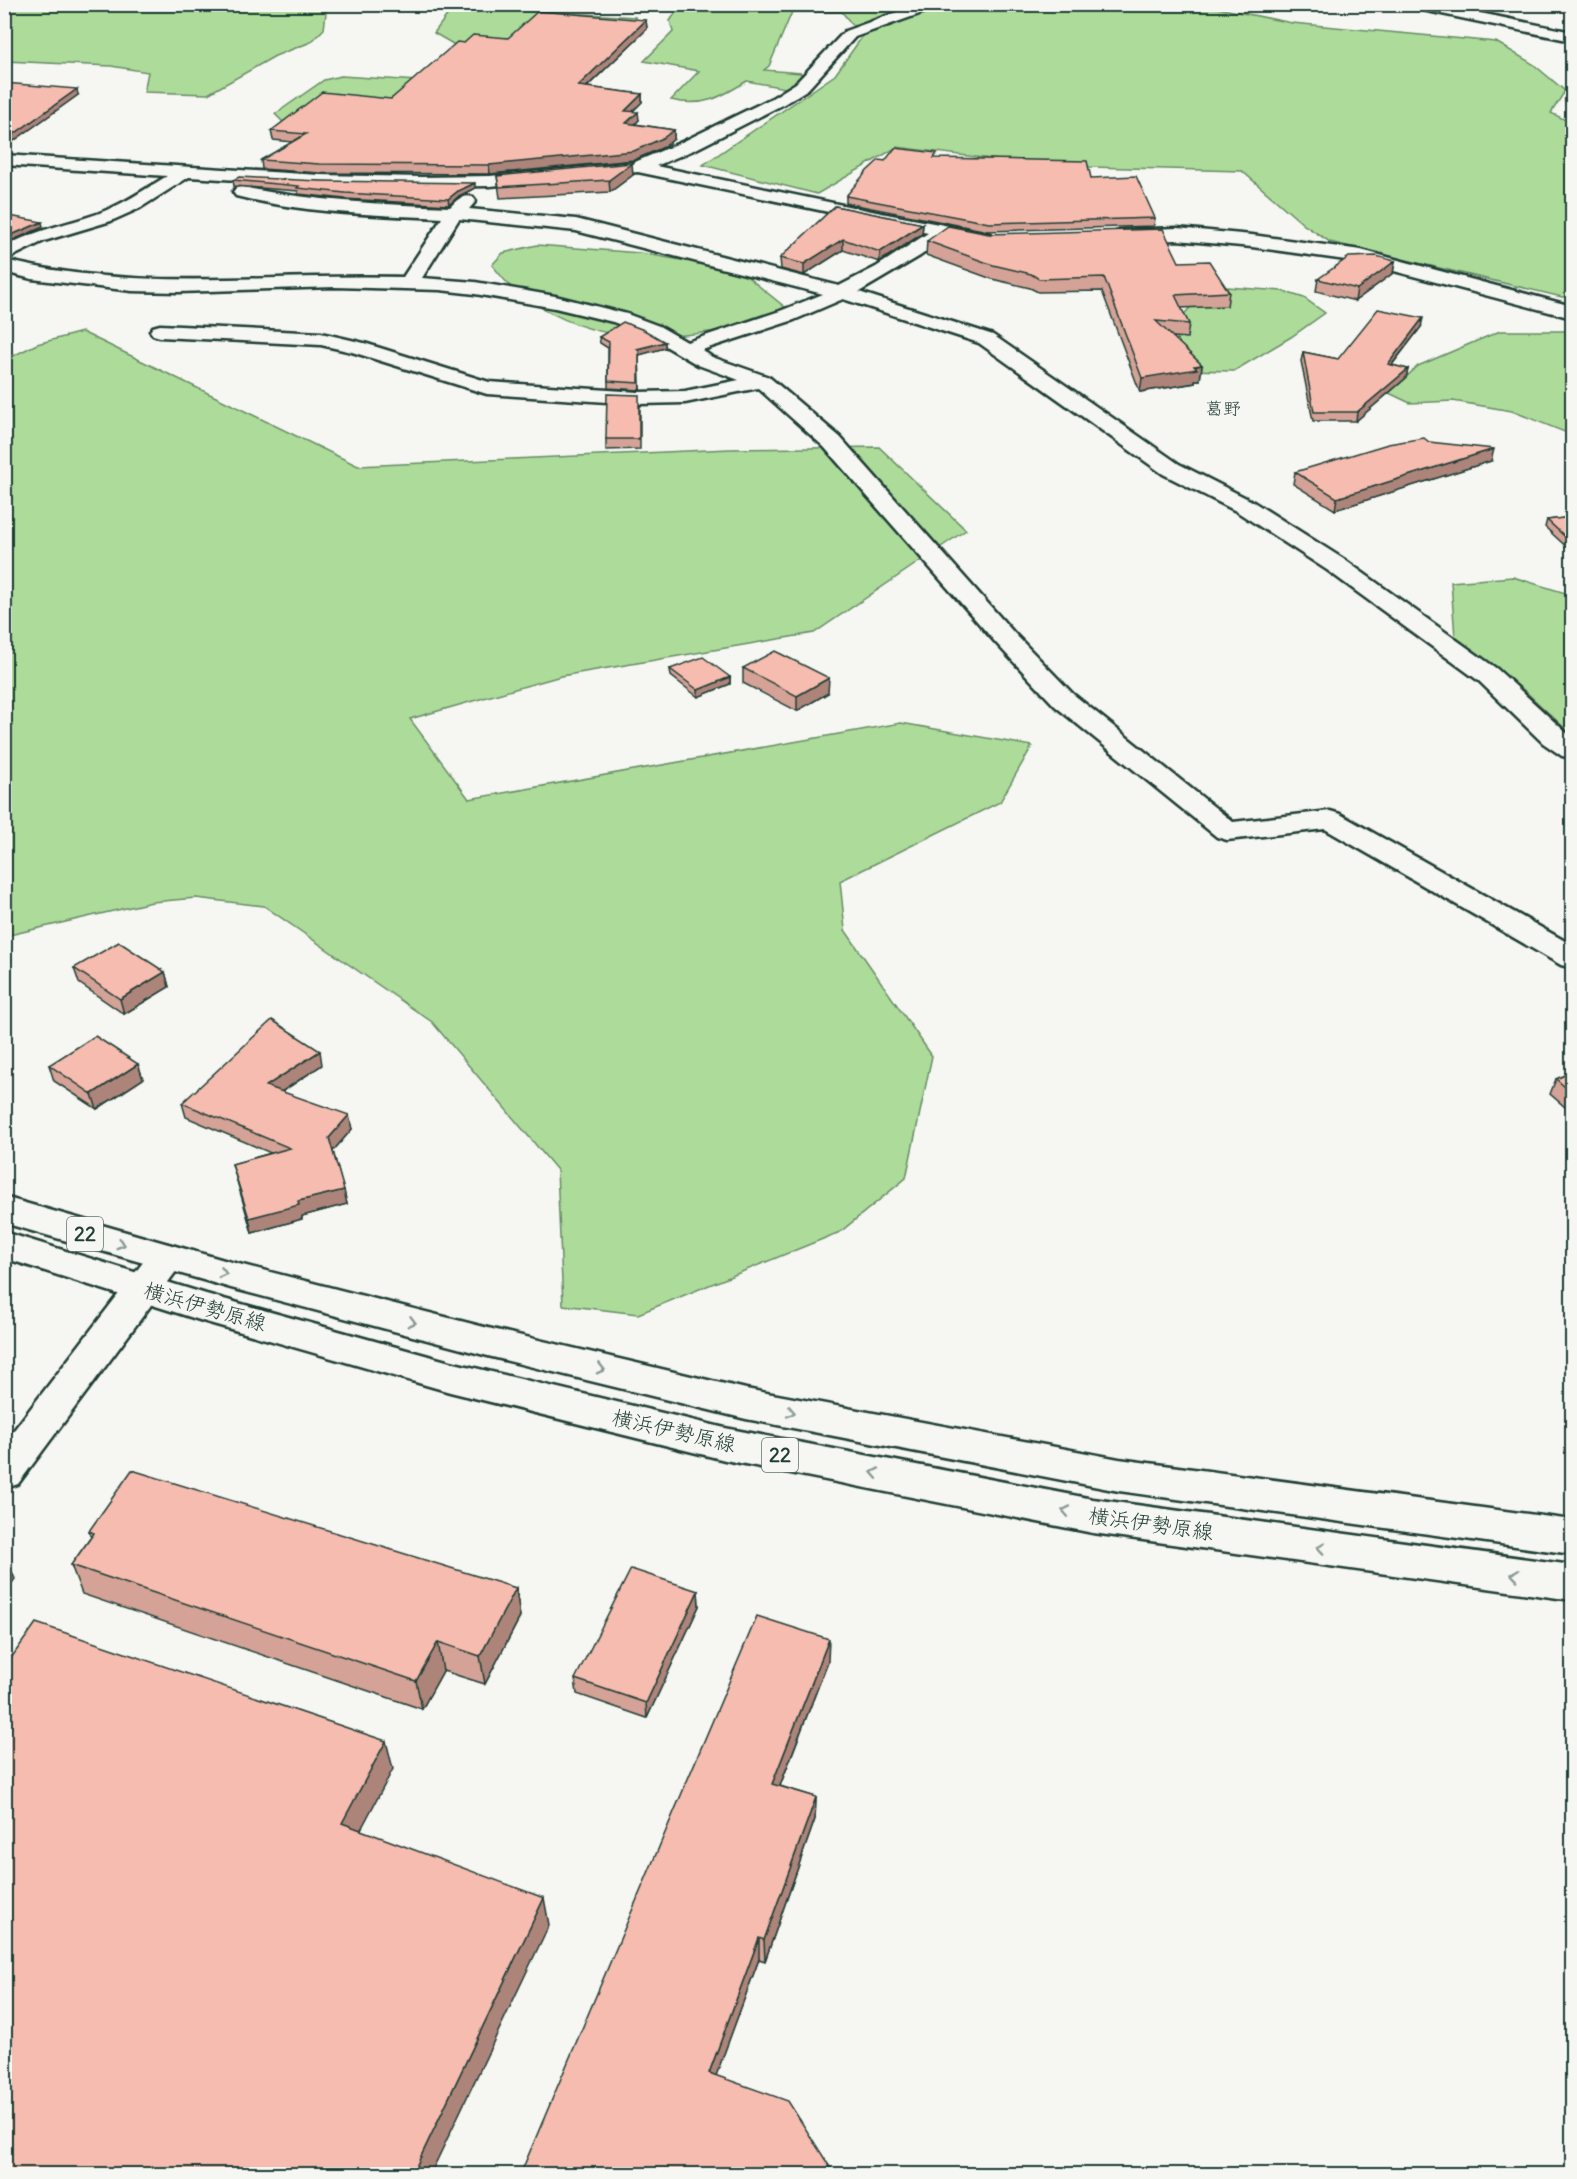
<svg xmlns="http://www.w3.org/2000/svg" width="1577" height="2179" viewBox="0 0 1577 2179" font-family="Delius,'Klee One',sans-serif">
	<style>
		.green { fill: #addb99; stroke: #668c66; stroke-width: 1.5 }
		.lines { fill: none; stroke-linecap: round; stroke-linejoin: round }
		.minor-casing { stroke: #1f3d34; stroke-width: 5 }
		.major-casing { stroke: #1f3d34; stroke-width: 5 }
		.minor { fill: #f6f6f2; fill-rule: evenodd }
		.major { fill: #f6f6f2; fill-rule: evenodd }
		.wall { fill: #d4a296; stroke: #1f3d34; stroke-width: 1.5 }
		.shaded-wall { fill: #ac847a; stroke: #1f3d34; stroke-width: 1.5 }
		.building { fill: #f6bcaf; stroke: #1f3d34; stroke-width: 1.5 }
		.oneway { stroke: #8a9a93 }
		.labels { text-anchor: middle; stroke-width: 4.5; stroke-linejoin: round; paint-order: stroke }
		.far-neighbourhood-label { font-size: 18px; fill: #1f3d34; stroke: #f6f6f2 }
		.shield { fill: #f6f6f2; stroke: #60746d; stroke-width: 1.5 }
		.shield-label { font-size: 20px; font-weight: bold; fill: #1f3d34 }
		.street-label { font-size: 21px; fill: #1f3d34; stroke: #f6f6f2 }
	</style>
	<rect width="100%" height="100%" fill="#f6f6f2"/>
	<filter id="ink" filterUnits="userSpaceOnUse"><feTurbulence type="fractalNoise" baseFrequency=".0167" numOctaves="2"/><feDisplacementMap in="SourceGraphic" scale="12" xChannelSelector="R" yChannelSelector="G"/><feConvolveMatrix kernelMatrix="1 2 1 2 8 2 1 2 1" color-interpolation-filters="sRGB"/></filter>
	<g filter="url(#ink)">
		<!-- green -->
		<g class="green">
			<path d="M949 4 960 7 968 4H1198L1292 23 1496 42 1533 64 1565 91 1551 113 1572 123V296L1562 297 1330 242 1304 225 1242 171 1090 167 1023 163 897 147 817 194 703 165 835 75 862 37 842 12H792L769 66 764 70 801 73V81L785 88 747 81C721 97 703 108 671 100L699 71 644 61 673 32 670 21 678 9 619 5Z"/>
			<path d="M4 5H327L324 29 311 42 275 56 208 94 144 92 148 72 111 66 5 61Z"/>
			<path d="M507 9 635 17 641 31 556 53 453 44 434 33 448 14Z"/>
			<path d="M341 76 525 88 284 123 275 114 324 80Z"/>
			<path d="M537 245 640 253 710 265 744 274 786 308C764 315 740 327 716 331 639 343 582 339 517 292 507 285 500 274 492 265L503 253Z"/>
			<path d="M1227 287 1282 291 1304 298 1325 313 1291 337 1234 371 1183 370 1174 325 1199 298Z"/>
			<path d="M1500 331H1572V435L1512 411 1453 401 1410 403 1389 393 1418 366Z"/>
			<path d="M82 332 358 466 730 449 879 447 966 530 814 633 561 676 410 719 469 799 901 723 1032 746 1000 802 840 881 845 930 932 1056 906 1178 840 1232 638 1314 563 1305 557 1170 432 1022 264 906 196 898 152 902 5 936V360L37 344Z"/>
			<path d="M1513 577 1572 595V735L1525 691 1455 637 1451 582Z"/>
		</g>
		<g class="lines">
			<defs>
				<g id="minor">
					<path d="M919 4H941L939 7 855 37 808 89 784 104 696 149 656 166 881 213 991 234 993 238 991 242 984 244 947 237 920 256 859 292 993 335 1179 464 1252 501 1345 560 1497 669 1572 738V758L1562 756 1543 743 1479 681 1327 570 1236 511 1163 474 979 343 843 299 794 320 702 350 712 357 769 377 840 437 1015 634 1073 694 1233 822 1330 811 1340 814 1572 945V968L1561 965 1325 829 1227 840 1217 837 1055 706 997 644 824 447 758 388 685 403 638 404 487 394 352 352 321 345 160 337 153 335 150 331 153 327 160 325 321 333 364 343 489 382 638 392 685 391 739 380 698 365 645 334 613 322 555 308 475 294 440 290 335 287 179 292 132 291 32 279 4 272V247C36 230 64 225 97 214 122 205 144 190 167 176L4 165V155L320 175 422 177 490 176 635 162 684 141 772 98 796 83 845 31ZM638 172 928 233 876 267 839 286 576 219 469 209 476 201 473 197C462 194 457 200 450 207 379 204 311 201 242 187L236 188 233 192 236 196C304 213 372 215 442 218L403 277C270 273 135 293 5 260L44 241 111 221 140 208 189 177 320 185 422 187 490 186ZM459 219 576 231 823 294 780 311 687 342 659 326 627 314 555 296 475 282 422 278Z"/>
					<path d="M1406 4H1437L1572 32V41L1413 8Z"/>
					<path d="M1177 228 1252 235 1361 250 1572 306V318L1360 262 1252 247 1177 240 1123 242 1116 240 1114 236 1116 232 1123 230Z"/>
					<path d="M167 1244 180 1248 185 1257 180 1266 18 1484 4 1489V1443L154 1248Z"/>
				</g>
				<g id="major">
					<path d="M4 1197 231 1262 488 1328 746 1389 1119 1459 1572 1520V1554L1119 1491 746 1419 488 1356 231 1288 4 1223Z"/>
					<path d="M4 1232 206 1294 450 1362 725 1428 1093 1499 1572 1565V1600L1093 1533 725 1460 450 1392 206 1322 4 1258Z"/>
				</g>
			</defs>
			<!-- minor casing -->
			<use href="#minor" class="minor-casing"/>
			<!-- major casing -->
			<use href="#major" class="major-casing"/>
			<!-- minor -->
			<use href="#minor" class="minor"/>
			<!-- major -->
			<use href="#major" class="major"/>
		</g>
		<!-- wall -->
		<g class="wall">
			<path d="M646 20 647 29 587 87 642 94V102L633 111 639 120 635 124 674 130V139L664 147 634 160 490 174 320 173 262 169 261 160 293 142 273 140 271 131 391 99 464 43 508 38Z"/>
			<path d="M4 83 78 95 8 145H4Z"/>
			<path d="M1572 93V108L1565 102 1566 95Z"/>
			<path d="M937 159 1091 178 1155 218 1154 226 988 231 846 203V196L885 161Z"/>
			<path d="M633 175 610 192 500 198 497 176Z"/>
			<path d="M233 180 319 181 475 188 459 196 449 205 345 199 298 194V191L234 186Z"/>
			<path d="M835 206 923 224 922 234 879 262 843 250 804 275 781 269 780 258Z"/>
			<path d="M989 234 1179 262 1229 292 1227 306 1181 308 1189 324 1187 338 1172 337 1202 365 1200 380H1195V383L1140 392 1102 291 1038 292 1030 288 992 279 926 255 927 241Z"/>
			<path d="M1395 261 1393 273 1355 301 1316 291 1318 279Z"/>
			<path d="M1421 327 1392 365 1408 369 1406 378 1356 421H1313L1301 361 1303 352 1338 359Z"/>
			<path d="M599 337 665 342V348L639 355 640 390 608 388V348L600 343Z"/>
			<path d="M640 406V449L606 450V439Z"/>
			<path d="M1429 442 1491 461 1335 510 1293 484 1295 472Z"/>
			<path d="M1572 517V552L1545 527 1547 520Z"/>
			<path d="M743 668 828 693 797 711 743 683Z"/>
			<path d="M670 669 730 677V684L698 697 671 676Z"/>
			<path d="M74 968 165 972 169 987 124 1014 79 983Z"/>
			<path d="M138 1064 143 1079 97 1109 54 1081 49 1065Z"/>
			<path d="M322 1065 282 1092 352 1129 333 1151 347 1204 302 1216V1219L252 1233 232 1164 271 1153 186 1117 182 1103Z"/>
			<path d="M1572 1072V1113L1550 1094 1556 1079Z"/>
			<path d="M89 1531 516 1588 520 1617 485 1684 443 1671 422 1709 82 1594 71 1565 91 1537Z"/>
			<path d="M698 1591 699 1606 647 1718 577 1694 575 1679Z"/>
			<path d="M828 1661 780 1786 816 1797 815 1819 765 1961 759 1959 716 2075 520 2175Z"/>
		</g>
		<!-- shaded-wall -->
		<g class="shaded-wall">
			<path d="M646 20 647 29 579 94 578 86Z"/>
			<path d="M9 59 10 65 4 71V64Z"/>
			<path d="M77 89 78 95 8 145 7 139Z"/>
			<path d="M642 94V102L625 119V111Z"/>
			<path d="M638 112 639 120 627 132 626 123Z"/>
			<path d="M674 130V139L664 147 634 160 490 174 489 165Z"/>
			<path d="M632 163 633 175 610 192 609 180Z"/>
			<path d="M475 183V188L459 196 449 205 448 199 458 191Z"/>
			<path d="M42 222 43 227 4 244V238Z"/>
			<path d="M923 224 922 234 879 262 880 252Z"/>
			<path d="M843 239V250L804 275V264Z"/>
			<path d="M1395 261 1393 273 1355 301 1357 289Z"/>
			<path d="M1423 318 1421 327 1386 372 1388 364Z"/>
			<path d="M665 342V348L639 355 640 390 639 355 637 349Z"/>
			<path d="M1202 365 1200 380H1195V383L1140 392 1142 378Z"/>
			<path d="M1408 369 1406 378 1356 421 1357 412Z"/>
			<path d="M1494 449 1491 461 1335 510 1337 498Z"/>
			<path d="M730 677V684L698 697V690Z"/>
			<path d="M829 678 828 693 797 711V696Z"/>
			<path d="M165 972 169 987 124 1014 120 999Z"/>
			<path d="M320 1051 322 1065 269 1100 266 1086Z"/>
			<path d="M138 1064 143 1079 97 1109 92 1094Z"/>
			<path d="M349 1115 352 1129 332 1152 329 1138Z"/>
			<path d="M344 1190 347 1204 302 1216V1219L252 1233 249 1218 298 1201Z"/>
			<path d="M12 1572 15 1579 4 1594V1581Z"/>
			<path d="M516 1588 520 1617 485 1684 480 1656Z"/>
			<path d="M698 1591 699 1606 647 1718 646 1703Z"/>
			<path d="M829 1639 828 1661 772 1806V1784Z"/>
			<path d="M438 1642 443 1671 422 1709 416 1681Z"/>
			<path d="M386 1741 393 1769 350 1850 342 1823Z"/>
			<path d="M816 1797 815 1819 765 1961 764 1940Z"/>
			<path d="M544 1898 549 1925 430 2175H412Z"/>
			<path d="M759 1938V1959L710 2092 709 2073Z"/>
		</g>
		<!-- building -->
		<g class="building">
			<path d="M538 11 646 20 578 86 642 94 625 111 638 112 626 123 674 130 663 138 634 151 489 165 319 164 261 160 306 134 271 131 322 92 391 99 457 42 464 43 473 35 508 38Z"/>
			<path d="M4 83 77 89 7 139H4Z"/>
			<path d="M1572 93V100L1566 95Z"/>
			<path d="M895 148 937 153 934 158 1087 161 1091 178 1136 176 1155 218 989 223 846 196 867 171 879 160 885 161Z"/>
			<path d="M632 163 609 180 499 187 497 176Z"/>
			<path d="M239 177 319 181 475 183 458 191 448 199 345 193 297 188 299 186 233 180Z"/>
			<path d="M835 206 923 224 880 252 843 239 804 264 780 258Z"/>
			<path d="M4 215 42 222 4 238Z"/>
			<path d="M948 226 989 234 1163 229 1179 262 1209 261 1229 292 1175 295 1189 324 1156 321 1202 365 1194 366 1197 369 1142 378 1104 277 1039 279 1031 274 993 265 927 241Z"/>
			<path d="M1376 256 1395 261 1357 289 1318 279 1349 257Z"/>
			<path d="M1378 309 1423 318 1388 364 1408 369 1357 412H1314L1303 352 1338 359Z"/>
			<path d="M623 322 644 330 665 342 637 349 639 351V383L608 381 609 342 599 337Z"/>
			<path d="M607 394 639 395V439H606Z"/>
			<path d="M1424 438 1429 442 1494 449 1337 498 1295 472 1388 444Z"/>
			<path d="M1572 517V543L1547 520Z"/>
			<path d="M775 651 829 678 797 696 743 668Z"/>
			<path d="M703 657 730 677 698 690 670 669Z"/>
			<path d="M119 942 165 972 120 999 74 968Z"/>
			<path d="M272 1020 320 1051 266 1086 349 1115 329 1138 344 1190 298 1201 299 1205 249 1218 232 1164 290 1148 182 1103Z"/>
			<path d="M95 1036 138 1064 92 1094 49 1065Z"/>
			<path d="M1572 1072V1093L1556 1079Z"/>
			<path d="M132 1470 516 1588 480 1656 438 1642 416 1681 71 1565 94 1533 89 1531Z"/>
			<path d="M4 1569 12 1572 4 1581Z"/>
			<path d="M631 1569 698 1591 646 1703 575 1679Z"/>
			<path d="M757 1616 829 1639 772 1784 816 1797 764 1940 759 1938 709 2073 788 2101 835 2175H520Z"/>
			<path d="M36 1623 386 1741 342 1823 544 1898 412 2175H4V1668Z"/>
		</g>
		<!-- one-way arrows -->
		<defs><path id="oneway-chevron" d="M-2-3.5L2.5 0L-2 3.5" fill="none" stroke-width="1.6" stroke-linecap="round" stroke-linejoin="round" transform="scale(1.5)"/></defs>
		<g class="oneway">
			<use href="#oneway-chevron" transform="translate(121 1244) rotate(16)"/>
			<use href="#oneway-chevron" transform="translate(223 1273) rotate(15)"/>
			<use href="#oneway-chevron" transform="translate(412 1322) rotate(15)"/>
			<use href="#oneway-chevron" transform="translate(601 1369) rotate(14)"/>
			<use href="#oneway-chevron" transform="translate(791 1412) rotate(11)"/>
			<use href="#oneway-chevron" transform="translate(875 1473) rotate(-169)"/>
			<use href="#oneway-chevron" transform="translate(1066 1511) rotate(-169)"/>
			<use href="#oneway-chevron" transform="translate(1321 1548) rotate(-172)"/>
			<use href="#oneway-chevron" transform="translate(1515 1575) rotate(-172)"/>
		</g>
	</g>
	<g class="labels">
		<!-- far-neighbourhood labels -->
		<g class="far-neighbourhood-label">
			<text x="1223" y="415">葛野</text>
		</g>
		<!-- shield labels -->
		<g class="shield">
			<rect x="67" y="1217" width="36" height="34" rx="4.5"/>
			<rect x="762" y="1438" width="36" height="34" rx="4.5"/>
		</g>
		<g class="shield-label">
			<text x="85" y="1241">22</text>
			<text x="780" y="1462">22</text>
		</g>
		<!-- street labels -->
		<g class="street-label">
			<text transform="translate(205 1307) rotate(16)" y="7">横浜伊勢原線</text>
			<text transform="translate(674 1431) rotate(13)" y="7">横浜伊勢原線</text>
			<text transform="translate(1151 1524) rotate(8)" y="7">横浜伊勢原線</text>
		</g>
	</g>
	<!-- margin -->
	<rect width="1577" height="2179" fill="none" stroke="#f6f6f2" stroke-width="24"/>
	<rect x="12" y="12" width="1553" height="2155" fill="none" stroke="#1f3d34" stroke-width="2" filter="url(#ink)"/>
</svg>
